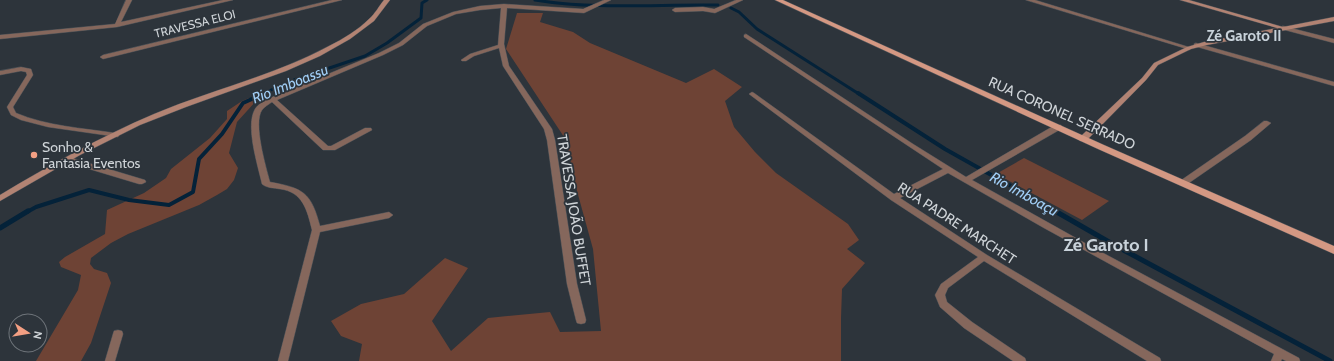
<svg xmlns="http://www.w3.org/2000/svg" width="1334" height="361" viewBox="0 0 1334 361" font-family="Cabin,sans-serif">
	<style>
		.green { fill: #6e4335 }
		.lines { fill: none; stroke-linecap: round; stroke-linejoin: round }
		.stream-far2 { stroke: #042239; stroke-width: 3 }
		.stream-far1 { stroke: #042239; stroke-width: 4 }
		.stream { stroke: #042239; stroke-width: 5 }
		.street-casing { stroke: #4a5157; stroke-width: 1 }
		.secondary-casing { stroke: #4a5157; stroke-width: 1 }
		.primary-casing { stroke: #4a5157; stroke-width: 1 }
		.street { fill: #85675c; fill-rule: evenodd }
		.secondary { fill: #b28373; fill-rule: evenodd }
		.primary { fill: #d49883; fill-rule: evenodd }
		.poi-dot { fill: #f39f83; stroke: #2d343b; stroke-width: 1.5 }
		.labels { text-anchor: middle; stroke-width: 3.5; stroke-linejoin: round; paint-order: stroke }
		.far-street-label { font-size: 12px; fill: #cfd4d8; stroke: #2d343b }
		.street-label { font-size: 14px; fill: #cfd4d8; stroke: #2d343b }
		.poi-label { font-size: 14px; fill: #cfd4d8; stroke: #2d343b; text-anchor: start }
		.far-district-label { font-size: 15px; font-weight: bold; fill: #c8d2da; stroke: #2d343b }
		.water-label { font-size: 15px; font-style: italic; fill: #a0cdf5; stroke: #2d343b }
		.district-label { font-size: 18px; font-weight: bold; fill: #c8d2da; stroke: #2d343b }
	</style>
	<rect width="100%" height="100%" fill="#2d343b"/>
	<!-- green -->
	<g class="green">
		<path d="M517 13H543L540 22 573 32 590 43 686 83 714 69 742 87 725 101 734 127 755 152 776 173 848 224 859 240 847 249 865 263 842 289 841 318V361H359L362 344 341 336 331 321 361 304 404 294 445 258 468 268 432 321 451 351 488 318 550 312 560 332 601 331 593 249 577 191 566 140 506 49Z"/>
		<path d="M249 98 256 99V101L237 122 229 153 238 168 234 180 227 189 217 195 199 205 128 234 111 243 91 258 90 264 94 269 107 273 111 283 91 343 81 361H36L78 290 81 275 61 267 59 262 65 257 105 234 107 210 144 193 166 178 171 169 210 138 227 119V111L242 101Z"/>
		<path d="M1024 158 1109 201 1082 220 996 174Z"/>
	</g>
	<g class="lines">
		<!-- stream-far2 -->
		<g class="stream-far2">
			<path d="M535 0C596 10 657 4 718 5"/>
			<path d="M731 8 739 12 757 29 859 94"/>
			<path d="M262 94 294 80 365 56 387 43 421 18 422 3 427 0"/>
		</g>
		<!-- stream-far1 -->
		<g class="stream-far1">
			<path d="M858 93 945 149 1057 212"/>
			<path d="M27 212 36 207 89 190 129 200 169 205 193 192 199 159 222 134 243 103 265 93"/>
		</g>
		<!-- stream -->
		<g class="stream">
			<path d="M1055 211 1116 246 1330 361"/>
			<path d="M0 228 28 211"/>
		</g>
		<defs>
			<g id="street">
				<path d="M126 0H132L121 22 223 0H233L117 27 0 39V35L115 24Z"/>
				<path d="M332 0H342L103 59 100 57 103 55Z"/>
				<path d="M604 0H611L584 13 507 8 504 44 509 66 552 129 555 140 577 284 586 320 585 323 581 324 577 323 576 320 567 284 547 140 544 129 503 66 499 48 474 56 466 61H462L461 60 470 54 498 45 501 8 480 10 456 14 427 26 403 45 383 55 277 100 328 146H331L365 128H371L372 130 335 150H323L272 102C268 105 264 107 262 110 253 123 266 167 270 182 303 188 311 192 320 226L389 212 393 215 389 218 320 232 288 361H278L312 230C307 210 303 192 280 189 274 188 266 188 262 184 258 166 245 126 255 109 258 104 265 101 270 98L379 53 399 43 423 24 453 12 480 6 504 4 583 9Z"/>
				<path d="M736 0H743L715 13 703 11 675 12 672 10 675 8 703 7 714 9Z"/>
				<path d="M1026 0H1035L1192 48 1189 50 1187 49Z"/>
				<path d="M1283 26 1334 39V43L1281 29 1280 28Z"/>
				<path d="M746 34 913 144 966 177 1055 125H1061L1062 127 1061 129 972 180 1092 247 1299 358 1300 361H1286L1282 359 1281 361H1271L1274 354 1044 228 948 173 900 198 987 255 1160 358 1161 361H1147L984 261 948 288 945 295 947 302 972 322 1025 358 1026 361H1013L964 328 940 307 935 295 941 284 978 257 891 200 749 94 752 92 754 93 894 194 943 169 744 37V35Z"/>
				<path d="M1196 43 1334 82V86L1194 46V44Z"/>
				<path d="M21 67 31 69 33 75 13 107 16 113C47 126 82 128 115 133H118L119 135 118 137 48 127 21 120 11 115 7 107 27 75 26 72 21 71 0 75V71Z"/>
				<path d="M1264 121H1267L1271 123 1251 140 1186 185H1180L1179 183 1180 181 1245 136Z"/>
				<path d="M66 158H72L145 180 146 182 142 184H139L66 162 65 160Z"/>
				<path d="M118 330 122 331 123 334 115 361H105L113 334 114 331Z"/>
			</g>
			<g id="secondary">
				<path d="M384 0H390L374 21 350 39 320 56 286 71 186 107 140 125 80 155 0 201V195C50 165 100 137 154 114 211 90 273 76 329 46 343 39 358 30 369 19 375 14 379 6 384 0Z"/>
				<path d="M1180 0H1189L1283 27 1334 17V21L1207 45 1191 49 1158 65 1146 80 1086 141H1080L1079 139 1080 137 1142 78 1154 63 1187 47 1204 42 1277 28Z"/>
			</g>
			<path id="primary" d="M775 0H783L1104 145 1334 246V254L1098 149Z"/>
		</defs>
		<!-- street casing -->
		<use href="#street" class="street-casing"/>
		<!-- secondary casing -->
		<use href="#secondary" class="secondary-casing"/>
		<!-- primary casing -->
		<use href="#primary" class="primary-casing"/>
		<!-- street -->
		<use href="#street" class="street"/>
		<!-- secondary -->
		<use href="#secondary" class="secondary"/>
		<!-- primary -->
		<use href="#primary" class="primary"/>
	</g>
	<!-- markers -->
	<circle class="poi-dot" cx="34" cy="155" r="4"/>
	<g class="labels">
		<!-- far-street labels -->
		<g class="far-street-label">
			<text transform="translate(195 24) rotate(-14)" y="4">TRAVESSA ELOI</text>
		</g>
		<!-- street labels -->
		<g class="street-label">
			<text transform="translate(1062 113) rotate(24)" y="5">RUA CORONEL SERRADO</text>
			<text transform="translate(574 210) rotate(81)" y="5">TRAVESSA JOÃO BUFFET</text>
			<text transform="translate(957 223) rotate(33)" y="5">RUA PADRE MARCHET</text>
		</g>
		<!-- poi labels -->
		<g class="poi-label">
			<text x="42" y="152">Sonho &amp;<tspan x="42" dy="16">Fantasia Eventos</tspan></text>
		</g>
		<!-- far-district labels -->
		<g class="far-district-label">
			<text x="1244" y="41">Zé Garoto II</text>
		</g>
		<!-- water labels -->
		<g class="water-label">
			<text transform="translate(290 84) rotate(-22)" y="5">Rio Imboassu</text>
			<text transform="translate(1024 194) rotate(29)" y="5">Rio Imboaçu</text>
		</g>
		<!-- district labels -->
		<g class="district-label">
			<text x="1106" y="251">Zé Garoto I</text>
		</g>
	</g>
	<!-- north arrow -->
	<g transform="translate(28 333) rotate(102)"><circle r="19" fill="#2d343b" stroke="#6e747a"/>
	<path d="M0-3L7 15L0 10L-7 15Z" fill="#f39f83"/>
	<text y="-6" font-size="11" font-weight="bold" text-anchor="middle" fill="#cfd4d8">N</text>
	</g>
</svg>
